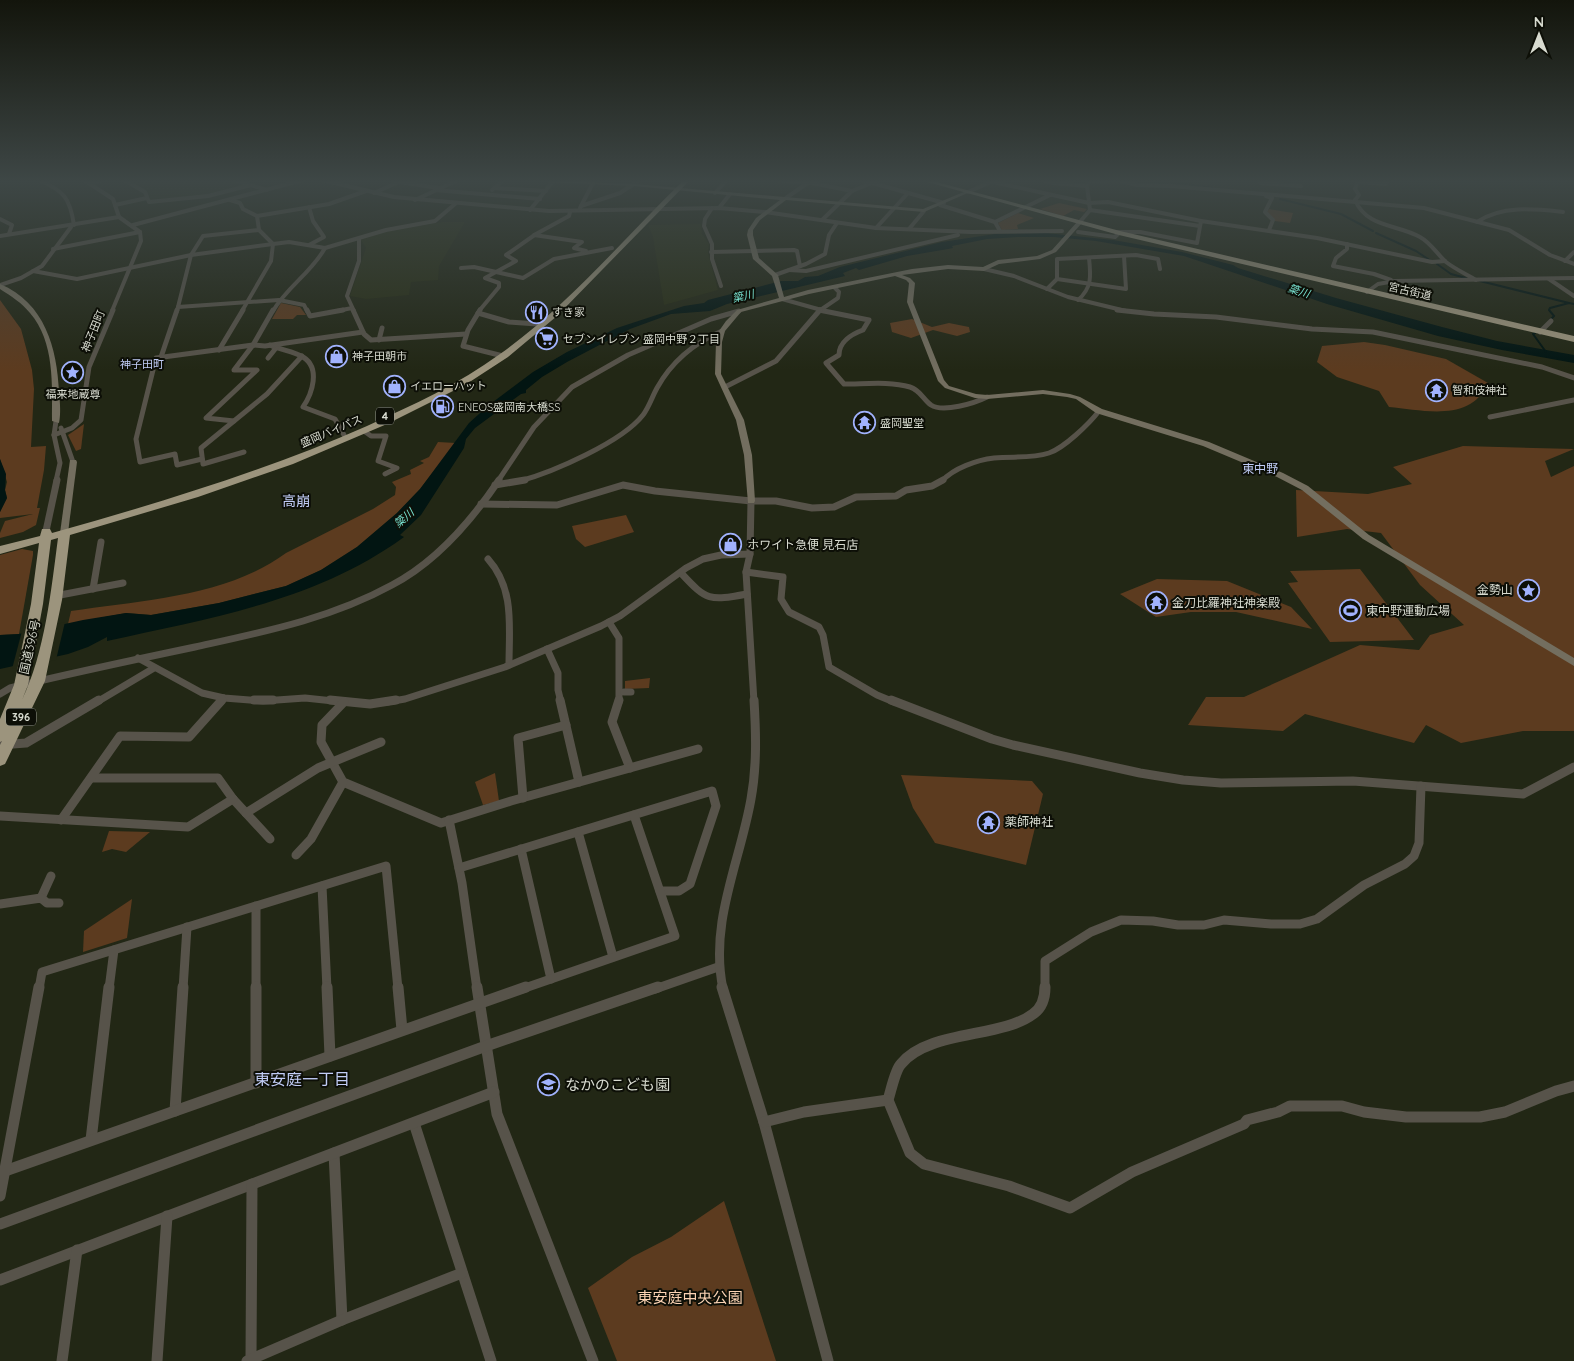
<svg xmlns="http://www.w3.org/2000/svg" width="1574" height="1361" viewBox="0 0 1574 1361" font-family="Quicksand,'Noto Sans JP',sans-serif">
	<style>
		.built { fill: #282e15 }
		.green { fill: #5c3b1f }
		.water { fill: #021512 }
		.pier { fill: #222715 }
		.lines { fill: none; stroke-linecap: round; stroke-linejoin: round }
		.stream { stroke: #021512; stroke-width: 2 }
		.street-far4 { stroke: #57534a; stroke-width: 4 }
		.street-far3 { stroke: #57534a; stroke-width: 5 }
		.street-far2 { stroke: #57534a; stroke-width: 7 }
		.street-far1 { stroke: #57534a; stroke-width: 9 }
		.street { stroke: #57534a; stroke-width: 11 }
		.secondary { fill: #736e5f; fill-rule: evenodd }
		.highway { fill: #9c947d; fill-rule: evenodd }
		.labels { text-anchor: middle; stroke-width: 4; stroke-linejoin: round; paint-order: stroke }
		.far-water-label { font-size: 11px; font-style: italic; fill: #78e2d1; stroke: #0d0f07 }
		.far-street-label { font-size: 11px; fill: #d8dbd0; stroke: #0d0f07 }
		.far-poi-label { font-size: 11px; fill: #d8dbd0; stroke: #0d0f07; text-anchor: start }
		.far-neighbourhood-label { font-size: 11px; fill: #c1ccf6; stroke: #0d0f07 }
		.shield { fill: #0d0f07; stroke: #9b9e94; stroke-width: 1 }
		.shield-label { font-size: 11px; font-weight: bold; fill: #d8dbd0 }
		.far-quarter-label { font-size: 12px; fill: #c1ccf6; stroke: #0d0f07 }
		.poi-label { font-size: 12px; fill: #d8dbd0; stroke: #0d0f07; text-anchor: start }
		.street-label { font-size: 12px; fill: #d8dbd0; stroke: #0d0f07 }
		.neighbourhood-label { font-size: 14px; fill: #c1ccf6; stroke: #0d0f07 }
		.near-poi-label { font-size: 15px; fill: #d8dbd0; stroke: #0d0f07; text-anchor: start }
		.near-park-label { font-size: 15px; fill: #fbd3b4; stroke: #0d0f07 }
		.near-neighbourhood-label { font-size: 16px; fill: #c1ccf6; stroke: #0d0f07 }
	</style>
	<rect width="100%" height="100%" fill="#222715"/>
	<!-- built -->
	<g class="built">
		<path d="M127 180H228L246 185 207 196 151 202 147 191Z"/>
		<path d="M442 222H465L439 266 438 280 411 282 409 295 366 299 350 296 366 248 361 240 385 232Z"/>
		<path d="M701 224 702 234 709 244 708 253 718 290 664 305 653 237 648 225Z"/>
	</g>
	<!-- green -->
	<g class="green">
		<path d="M1059 203 1087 209 1084 212 1074 210 1063 216 1040 209Z"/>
		<path d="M1269 209 1293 213 1290 223 1275 221 1267 212Z"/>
		<path d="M1018 213 1034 218 1017 225 1018 229 1002 230 998 223Z"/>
		<path d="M0 300 21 329 32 370 34 389 31 447 46 446 44 470 37 508H40L36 525 23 532 0 538V533L5 521 33 514 0 518V512L7 498 5 490 7 482 0 459Z"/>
		<path d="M281 303 300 307 306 315H297L293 319H272Z"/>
		<path d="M912 319 932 327 949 323 969 327 970 332 957 336 933 330 911 338 892 332 890 323Z"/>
		<path d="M1364 342 1385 345 1446 359 1488 383C1471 423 1423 410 1389 407L1379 391 1337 377 1317 362 1322 346Z"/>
		<path d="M84 424 81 449 76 451 68 435Z"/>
		<path d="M438 442 456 443 420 489 397 513 357 547 321 570 286 586 219 603 151 615 126 613 68 624 71 611C142 600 226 597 286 553L373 509 395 495 396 487 392 482 411 474 410 470 424 463 420 461 429 457Z"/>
		<path d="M1463 446 1574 449 1545 461 1551 477 1574 466V731H1523L1461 743 1426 725 1414 743 1305 714 1283 731 1188 725 1206 697H1244L1360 645 1419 650 1430 635 1464 625 1420 585 1381 533 1347 529 1297 537 1296 490 1368 494 1412 484 1393 467Z"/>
		<path d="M626 515 634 532 585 547 576 539 572 526Z"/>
		<path d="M22 549 33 551V555L19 634 0 635V555Z"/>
		<path d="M1360 569 1414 640 1330 642 1288 583 1298 582 1290 571Z"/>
		<path d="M1157 579 1227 581 1291 607 1312 629 1236 612H1191L1156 617 1120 594Z"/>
		<path d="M650 678 649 688 625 689V681Z"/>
		<path d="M495 773 499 801 483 805 475 782Z"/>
		<path d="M901 775 1032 781 1043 794 1026 865 935 843 913 808Z"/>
		<path d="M109 831 150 832 126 852 112 849 102 852Z"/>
		<path d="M132 899 127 938 83 952 84 931Z"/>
		<path d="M724 1201 776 1361H617L588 1288 632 1257 671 1237Z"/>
	</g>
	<!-- water -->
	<g class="water">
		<path d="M1046 233 1113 240 1182 252 1233 265 1238 268 1336 298 1442 327 1497 341 1574 355V363L1502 350 1438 336 1327 304 1184 256 1096 241 1054 237H1018L987 239 952 246 953 248 948 249 907 256 859 270 856 268 843 273 845 276 727 304 710 311 671 314 630 329 567 362 542 377 526 390V393L521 394 475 428 466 439 464 448 457 459 421 515 400 535 404 537C316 601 211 618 107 641V637L88 647 68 654 0 669V635L19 634 83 620 126 613 151 615 219 603 286 586 321 570 357 547 397 513 420 489 469 423 489 405 533 372 567 352 617 328 684 306 704 303 708 300 781 281H798L805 277 818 276 840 267 942 242 995 234Z"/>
		<path d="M0 459 6 474 5 490 7 498 0 512Z"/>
	</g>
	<!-- pier -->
	<path class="pier" d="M65 622 56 660 12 669 22 631Z"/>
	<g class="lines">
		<!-- stream -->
		<g class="stream">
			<path d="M1149 184 1172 182 1212 188"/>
			<path d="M1280 199 1341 214 1373 231"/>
			<path d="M1376 233 1416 251 1431 261"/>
			<path d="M1437 264 1451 274 1466 278"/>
			<path d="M1480 281 1569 303"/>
			<path d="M1549 321 1554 316 1549 310 1550 308 1569 303 1574 304"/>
			<path d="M1535 333 1533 334 1546 352"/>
		</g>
		<!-- street-far4 -->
		<g class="street-far4">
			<path d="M39 180C64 191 70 198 74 225"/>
			<path d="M84 180 113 199 119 217 140 232 141 241 112 311"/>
			<path d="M124 180 145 192 149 202 208 196 251 185"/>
			<path d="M234 180 267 190"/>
			<path d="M322 180 394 197 549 211 719 208 765 212 876 228 971 232 1062 231"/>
			<path d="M776 180 812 183 852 191"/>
			<path d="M862 180 944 203"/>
			<path d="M984 180 1089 203 1108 202 1201 221"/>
			<path d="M1043 180 1053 183 1087 186"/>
			<path d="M1358 180 1355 189 1359 195 1355 200C1367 228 1397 224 1420 237 1431 243 1437 254 1446 262 1455 269 1466 274 1476 280"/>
			<path d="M1090 181 1118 180 1137 185 1171 186 1424 208 1509 230 1550 255 1574 264"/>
			<path d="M399 182 439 188"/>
			<path d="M1358 182 1386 184 1387 182 1383 180"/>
			<path d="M89 183 103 180"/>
			<path d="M1260 183 1301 186"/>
			<path d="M494 188 546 191"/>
			<path d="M435 190 540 199"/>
			<path d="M492 190 503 180"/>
			<path d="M968 192 993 181"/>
			<path d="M374 193 403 180"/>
			<path d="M715 193 727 180"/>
			<path d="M1266 196 1272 198 1265 212 1273 220 1269 230"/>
			<path d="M786 198 809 182"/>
			<path d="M230 200 240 203 243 209 257 216"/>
			<path d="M415 200 458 180"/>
			<path d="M115 205 147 198"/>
			<path d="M940 205 995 222 1000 231"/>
			<path d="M581 206 620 193 640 180"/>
			<path d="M309 207 313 221 324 237 309 245"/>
			<path d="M580 208 593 183"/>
			<path d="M712 208 705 219 704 226 712 244V259L721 286"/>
			<path d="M719 208 730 194"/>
			<path d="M530 210 554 180"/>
			<path d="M1090 210 1200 226"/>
			<path d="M0 219 12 225 9 234"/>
			<path d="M822 220 852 191 874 182"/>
			<path d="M995 222 1050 195"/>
			<path d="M1477 222C1502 205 1535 209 1563 212"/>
			<path d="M1079 223 1090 210 1087 186 1090 180"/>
			<path d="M133 225 303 180"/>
			<path d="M876 228 908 193"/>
			<path d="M909 229 924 211"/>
			<path d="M1078 232 1115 237 1119 233"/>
			<path d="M1116 232H1140L1197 243 1201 221 1317 238 1432 262 1445 261"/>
			<path d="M534 235 582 242 574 248 586 251"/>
			<path d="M0 236 119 217"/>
			<path d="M273 244 259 230 257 216 329 204 366 191"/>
			<path d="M1347 244V249L1336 258 1333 266 1374 274 1391 280"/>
			<path d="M53 249 140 232"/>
			<path d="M711 252 794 250 797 251 800 266"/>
			<path d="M1565 261 1574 252"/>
			<path d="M461 268 474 267 523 278 554 259 612 248"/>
			<path d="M984 269 1014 276 1068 297 1126 311"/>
			<path d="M789 270 806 271 958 235"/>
			<path d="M33 271 77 279 191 255 273 244 289 242 325 248 386 230 435 221 455 204"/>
			<path d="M775 275 806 264 825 254 829 235 837 223"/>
			<path d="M1057 279 1126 289 1124 256"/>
			<path d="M1549 279 1574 296"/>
			<path d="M0 285 21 278 42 266 71 227 70 225"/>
			<path d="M1047 289 1057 279V259L1136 255 1158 259 1160 269"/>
			<path d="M1367 292 1378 284 1395 281 1574 278"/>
			<path d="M782 299 825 311"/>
			<path d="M1078 300C1092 288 1091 276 1089 258"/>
			<path d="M178 307 279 300 304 305 307 311"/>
			<path d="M177 311 191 255 203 236 259 230"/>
			<path d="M242 311 271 261 273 244"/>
			<path d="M273 311C287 287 312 272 325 248"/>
			<path d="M337 311 352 308"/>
			<path d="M354 311 347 296 359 261V239"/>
			<path d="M479 311 499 287V283L485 278 516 261 506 255 536 234 569 216 570 212"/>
			<path d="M819 311 838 298 839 292 834 287"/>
		</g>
		<!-- street-far3 -->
		<g class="street-far3">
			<path d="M307 310 310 316 343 310"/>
			<path d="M353 310 364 334 371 340 466 334"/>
			<path d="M480 310 468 330 463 346 503 356"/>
			<path d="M819 310 869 320 863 330C852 334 839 342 839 355L826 363 844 384C865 384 890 381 910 387 920 390 923 399 931 405 943 413 975 403 987 397"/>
			<path d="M1117 310 1154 314 1216 317 1312 329 1373 332 1542 367 1574 378"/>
			<path d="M478 313 509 322 537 324"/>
			<path d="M1540 332 1551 321"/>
			<path d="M379 340 382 328"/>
			<path d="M270 345C280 350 294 351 303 357 321 368 312 394 303 407L335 419 344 435"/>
			<path d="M219 350 243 310"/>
			<path d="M161 357 177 310"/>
			<path d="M268 358 276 348"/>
			<path d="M725 387 776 361 820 310"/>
			<path d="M1490 417 1574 400"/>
			<path d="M56 421 54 435 60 463 56 481"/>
			<path d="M234 421 206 418 257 370H234L253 345 273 310"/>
			<path d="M61 428 73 462"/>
			<path d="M364 431 371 436H386L378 461 397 468 385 474"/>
			<path d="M54 435 72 428 81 420 89 367 113 310"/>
			<path d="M244 452 203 464 201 448 267 394 302 356"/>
			<path d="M202 459 177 465 175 454 140 462 136 439 156 358 253 345 265 346 363 332"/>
			<path d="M498 481 534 427 572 387 628 355 711 319 739 311"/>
			<path d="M520 481C553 472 622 442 643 415 649 407 652 397 657 388 672 361 694 343 722 331"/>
			<path d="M942 481C954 468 977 460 994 458 1013 456 1031 459 1049 453 1064 448 1089 424 1099 411"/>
		</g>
		<!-- street-far2 -->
		<g class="street-far2">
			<path d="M495 485 525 480"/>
			<path d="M751 501 750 554 746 572 754 702"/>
			<path d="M481 504 557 505 623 485 655 491 751 501H776L812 508 834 507 856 497 896 496 906 490 932 486 943 480"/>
			<path d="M46 531 57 480"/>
			<path d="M488 559C515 589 509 627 509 665"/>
			<path d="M746 572 783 577 781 599 789 612 819 627 823 635 829 667 877 695 894 702"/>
			<path d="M681 573C707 601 709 601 747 594"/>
			<path d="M93 589 101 542"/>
			<path d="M55 596 123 583"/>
			<path d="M609 622 619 638V702"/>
			<path d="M547 649 558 673V690L561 702"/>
			<path d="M138 658 202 693 224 698 263 701 305 698 343 702"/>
			<path d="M624 692H631"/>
			<path d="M0 694 10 688C71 673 133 660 195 647 263 632 330 619 392 585 436 562 472 520 499 480"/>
			<path d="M97 702 154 668"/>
			<path d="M221 702 224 698"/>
			<path d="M387 702 405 699 505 667 601 626 620 616 686 568 703 559 721 555 750 554"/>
		</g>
		<!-- street-far1 -->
		<g class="street-far1">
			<path d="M254 700H273"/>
			<path d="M330 700 370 704 396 700"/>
			<path d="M560 700 579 782"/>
			<path d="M619 700 612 722 630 768"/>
			<path d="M891 700 992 739 1013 745 1140 773 1183 780 1221 783 1353 781 1523 794 1574 767"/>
			<path d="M344 702 322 725 321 742 343 782 441 823 511 801 698 749"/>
			<path d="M0 745 26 743 99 700"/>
			<path d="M91 778H218L233 799 270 839"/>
			<path d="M523 798 518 738 566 725"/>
			<path d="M246 813 318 768 381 742"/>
			<path d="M0 816 188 827 233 799"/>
			<path d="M61 820 120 736 189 737 222 700"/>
			<path d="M449 820 462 883 477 989"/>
			<path d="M578 832 613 957"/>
			<path d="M521 849 551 979"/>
			<path d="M296 855 311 839 343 782"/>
			<path d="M459 868 712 791 716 806 690 884 679 891H660"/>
			<path d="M322 886 327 989"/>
			<path d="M41 898 51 876"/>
			<path d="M0 904 41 898 47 903H59"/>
			<path d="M256 906V989"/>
			<path d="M39 989 42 972 386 866 398 989"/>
			<path d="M109 989 114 950"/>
			<path d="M183 989 187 927"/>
			<path d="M522 989 675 936 634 815"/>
			<path d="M655 989 718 967"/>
			<path d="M723 989C709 923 740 862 751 799 757 766 756 733 754 700"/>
			<path d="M1045 989V961L1091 932 1121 920 1153 921 1178 925H1204L1224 920 1271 924H1300L1317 919 1364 885 1405 864 1414 856 1419 843 1421 786"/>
		</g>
		<!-- street -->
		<g class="street">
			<path d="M256 987V1083"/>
			<path d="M327 987 330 1056"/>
			<path d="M398 987 402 1030"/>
			<path d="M477 987 497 1114 593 1361"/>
			<path d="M722 987 764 1122 828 1361"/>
			<path d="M1045 987C1045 998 1042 1008 1033 1014 1002 1038 928 1030 901 1064 895 1070 891 1091 888 1100L910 1153 924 1164 1009 1186 1070 1208 1132 1172 1244 1124 1247 1120 1278 1112 1290 1106H1342L1364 1112 1406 1117H1480L1505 1112 1556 1091 1574 1086"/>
			<path d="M175 1111 183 987"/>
			<path d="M764 1122 804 1112 888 1100"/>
			<path d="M414 1123 491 1361"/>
			<path d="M91 1140 109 987"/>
			<path d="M334 1153 342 1320"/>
			<path d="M5 1171 526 987"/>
			<path d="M0 1196 39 987"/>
			<path d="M0 1224 486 1046 658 987"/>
			<path d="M0 1280 494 1092"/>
			<path d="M251 1359 252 1184"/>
			<path d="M62 1361 77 1250"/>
			<path d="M157 1361 167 1216"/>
			<path d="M247 1361 342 1320 462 1273"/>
		</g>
		<!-- secondary -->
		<g class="secondary">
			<path d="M519 180 634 184 923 209 966 191 970 192 924 212 786 200 760 220 753 230V235L759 258 778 275 784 297 808 290 912 269 948 265 983 267 998 260 1037 256 1052 250 1077 222H1081V224L1056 252 1040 259 999 264 984 271 948 269 902 275 910 278 915 283 913 302 944 380 949 386 976 394 987 395 1043 390 1070 394 1080 397 1102 409 1209 442 1283 473 1308 486 1369 535 1574 658V666L1363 539 1302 490 1277 477 1203 446 1096 413 1076 399 1067 397 1043 394 987 399 975 398 945 388 938 381 907 302 909 283 906 280 895 276 809 294 741 312 725 331 722 342 721 374 744 420 752 455 755 501 754 503H748L744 455 736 420 715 374 716 342 719 331 726 321 737 310 779 298 772 276 753 259 747 235 748 230 756 218 780 200 634 186 521 181Z"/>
			<path d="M0 284C45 303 57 348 59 392 60 402 61 414 59 423L52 421C52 385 55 342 30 313 22 303 11 296 0 289Z"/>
			<path d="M70 460H76L77 462 68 533 64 536 60 533Z"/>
		</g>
		<!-- highway -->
		<g class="highway">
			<path d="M684 180H690L557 316 508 357 465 385 387 424 293 464 198 497 70 535 62 600 45 681 7 760 5 764 0 766V745L2 741 0 742V719L14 685 31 604 39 543 0 554V546L40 536 42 529H50L52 533C159 503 265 471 367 426 413 405 459 384 500 354 569 305 624 238 684 180ZM58 538C51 591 45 652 22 700L28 685 43 604 51 540Z"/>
			<path d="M920 180H929L1120 231 1574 336V342L1119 235Z"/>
		</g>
	</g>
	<!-- sky -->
	<linearGradient id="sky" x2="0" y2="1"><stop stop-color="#13150c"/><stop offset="0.49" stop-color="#3e4746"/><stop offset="1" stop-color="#3e4746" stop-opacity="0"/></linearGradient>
	<rect width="1574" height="370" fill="url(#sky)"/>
	<!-- icons -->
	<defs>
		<symbol id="restaurant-ring" viewBox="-11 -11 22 22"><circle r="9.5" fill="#0d0f07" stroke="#a1b2fd" stroke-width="1.5"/><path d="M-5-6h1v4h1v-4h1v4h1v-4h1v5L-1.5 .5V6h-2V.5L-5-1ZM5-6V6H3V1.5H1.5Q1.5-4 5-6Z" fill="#a1b2fd"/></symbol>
		<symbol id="supermarket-ring" viewBox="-11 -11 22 22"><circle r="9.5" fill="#0d0f07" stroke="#a1b2fd" stroke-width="1.5"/><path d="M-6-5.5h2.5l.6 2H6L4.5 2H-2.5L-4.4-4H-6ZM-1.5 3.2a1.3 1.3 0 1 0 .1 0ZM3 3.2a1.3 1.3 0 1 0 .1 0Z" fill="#a1b2fd"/></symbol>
		<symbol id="shop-ring" viewBox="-11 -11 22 22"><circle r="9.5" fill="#0d0f07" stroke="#a1b2fd" stroke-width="1.5"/><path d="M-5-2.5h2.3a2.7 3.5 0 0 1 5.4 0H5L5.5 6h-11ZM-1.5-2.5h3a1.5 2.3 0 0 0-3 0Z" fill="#a1b2fd"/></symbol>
		<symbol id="sight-ring" viewBox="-11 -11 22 22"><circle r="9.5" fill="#0d0f07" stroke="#a1b2fd" stroke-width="1.5"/><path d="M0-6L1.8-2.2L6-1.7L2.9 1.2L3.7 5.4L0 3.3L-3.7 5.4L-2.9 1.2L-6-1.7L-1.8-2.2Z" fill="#a1b2fd"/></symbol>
		<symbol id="temple-ring" viewBox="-11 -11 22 22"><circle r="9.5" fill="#0d0f07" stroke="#a1b2fd" stroke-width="1.5"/><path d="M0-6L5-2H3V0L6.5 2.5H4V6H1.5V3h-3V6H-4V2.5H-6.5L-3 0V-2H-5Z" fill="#a1b2fd"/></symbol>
		<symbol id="fuel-ring" viewBox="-11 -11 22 22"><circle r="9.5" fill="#0d0f07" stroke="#a1b2fd" stroke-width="1.5"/><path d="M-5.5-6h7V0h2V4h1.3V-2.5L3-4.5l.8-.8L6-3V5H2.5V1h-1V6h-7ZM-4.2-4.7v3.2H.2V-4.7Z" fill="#a1b2fd"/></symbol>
		<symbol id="stadium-ring" viewBox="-11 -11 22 22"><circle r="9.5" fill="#0d0f07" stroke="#a1b2fd" stroke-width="1.5"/><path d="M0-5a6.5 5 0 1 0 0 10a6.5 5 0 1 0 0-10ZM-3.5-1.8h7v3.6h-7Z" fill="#a1b2fd"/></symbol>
		<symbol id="school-ring" viewBox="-11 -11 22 22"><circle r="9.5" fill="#0d0f07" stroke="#a1b2fd" stroke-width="1.5"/><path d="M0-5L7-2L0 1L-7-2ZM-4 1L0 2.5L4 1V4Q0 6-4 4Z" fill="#a1b2fd"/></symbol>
	</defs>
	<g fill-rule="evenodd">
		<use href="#restaurant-ring" x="524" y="300" width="25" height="25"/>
		<use href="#supermarket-ring" x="534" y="326" width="25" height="25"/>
		<use href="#shop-ring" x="324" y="344" width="25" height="25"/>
		<use href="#sight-ring" x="60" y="360" width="25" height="25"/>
		<use href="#shop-ring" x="382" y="374" width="25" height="25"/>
		<use href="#temple-ring" x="1424" y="378" width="25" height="25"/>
		<use href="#fuel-ring" x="430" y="394" width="25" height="25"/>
		<use href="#temple-ring" x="852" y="410" width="25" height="25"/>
		<use href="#shop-ring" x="718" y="532" width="25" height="25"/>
		<use href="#sight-ring" x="1516" y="578" width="25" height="25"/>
		<use href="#temple-ring" x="1144" y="590" width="25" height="25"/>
		<use href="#stadium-ring" x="1338" y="598" width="25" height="25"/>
		<use href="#temple-ring" x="976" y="810" width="25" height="25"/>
		<use href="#school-ring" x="536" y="1072" width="25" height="25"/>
	</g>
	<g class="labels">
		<!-- far-water labels -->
		<g class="far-water-label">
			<text transform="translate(1299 291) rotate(17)" y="4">簗川</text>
			<text transform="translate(743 296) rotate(-13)" y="4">簗川</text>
			<text transform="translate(404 518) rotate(-41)" y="4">簗川</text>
		</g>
		<!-- far-street labels -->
		<g class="far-street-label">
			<text transform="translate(1410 291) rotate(13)" y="4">宮古街道</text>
			<text transform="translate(93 331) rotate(-68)" y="4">神子田町</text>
			<text transform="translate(331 431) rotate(-23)" y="4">盛岡バイパス</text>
		</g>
		<!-- far-poi labels -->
		<g class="far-poi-label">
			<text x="552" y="316">すき家</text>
			<text x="563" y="343">セブンイレブン 盛岡中野２丁目</text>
			<text x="352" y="360">神子田朝市</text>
			<text x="410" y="390">イエローハット</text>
			<text x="1452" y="394">智和伎神社</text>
			<text x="73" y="398" text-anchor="middle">福来地蔵尊</text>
			<text x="458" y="411">ENEOS盛岡南大橋SS</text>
			<text x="880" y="427">盛岡聖堂</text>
		</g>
		<!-- far-neighbourhood labels -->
		<g class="far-neighbourhood-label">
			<text x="142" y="368">神子田町</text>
		</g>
		<!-- shield labels -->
		<g class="shield">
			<rect x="376" y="407.5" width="18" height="17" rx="4"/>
			<rect x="6" y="708.5" width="30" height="17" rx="4"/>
		</g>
		<g class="shield-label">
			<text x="385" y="420">4</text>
			<text x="21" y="721">396</text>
		</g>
		<!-- far-quarter labels -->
		<g class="far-quarter-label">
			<text x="1260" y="473">東中野</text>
		</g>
		<!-- poi labels -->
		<g class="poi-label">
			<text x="747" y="549">ホワイト急便 見石店</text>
			<text x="1513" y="594" text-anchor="end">金勢山</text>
			<text x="1172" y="607">金刀比羅神社神楽殿</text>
			<text x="1366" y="615">東中野運動広場</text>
			<text x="1005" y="826">薬師神社</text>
		</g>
		<!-- street labels -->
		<g class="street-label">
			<text transform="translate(30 647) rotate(-77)" y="4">国道396号</text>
		</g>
		<!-- neighbourhood labels -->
		<g class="neighbourhood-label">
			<text x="296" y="506">高崩</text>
		</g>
		<!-- near-poi labels -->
		<g class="near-poi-label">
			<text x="565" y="1090">なかのこども園</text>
		</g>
		<!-- near-park labels -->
		<g class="near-park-label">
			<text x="690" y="1303">東安庭中央公園</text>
		</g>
		<!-- near-neighbourhood labels -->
		<g class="near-neighbourhood-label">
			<text x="302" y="1085">東安庭一丁目</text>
		</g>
	</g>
	<!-- north arrow -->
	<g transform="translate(1539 35)" stroke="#0d0f07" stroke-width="4" paint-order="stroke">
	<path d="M0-4L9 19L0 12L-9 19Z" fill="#d8dbd0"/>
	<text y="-8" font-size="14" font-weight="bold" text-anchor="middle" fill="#d8dbd0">N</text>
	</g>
</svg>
